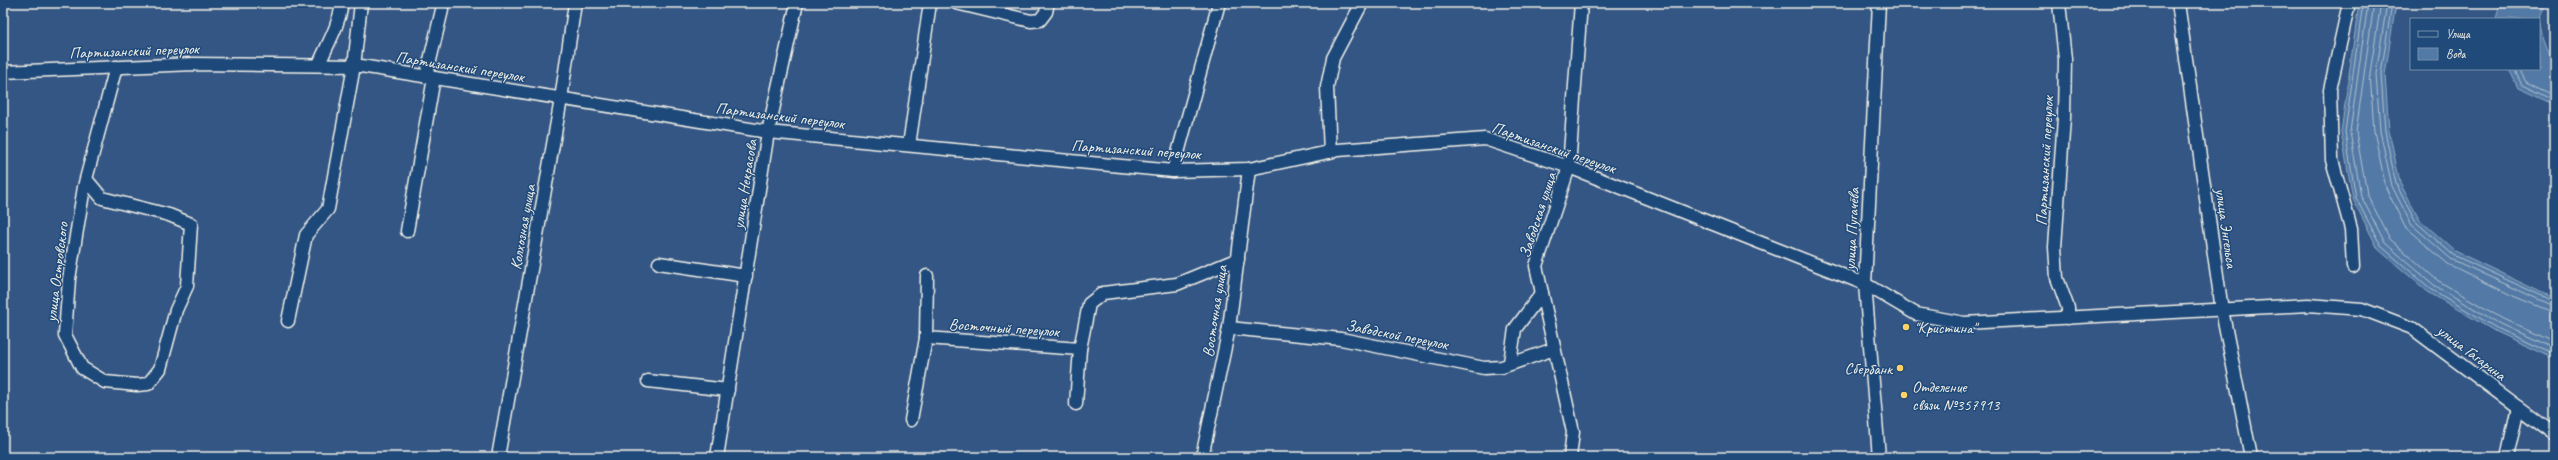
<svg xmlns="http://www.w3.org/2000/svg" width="2558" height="460" viewBox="0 0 2558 460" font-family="Caveat,sans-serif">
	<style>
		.water { fill: #527aa6; stroke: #93aac0 }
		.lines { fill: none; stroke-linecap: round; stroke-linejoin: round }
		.shore { stroke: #b3c1ce; stroke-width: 1 }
		.minor-casing { stroke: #f4f1e8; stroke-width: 15 }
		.minor { stroke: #1f4a7a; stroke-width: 12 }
		.poi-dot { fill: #ffd166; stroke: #1f4a7a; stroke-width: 1.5 }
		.labels { text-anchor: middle; stroke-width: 3; stroke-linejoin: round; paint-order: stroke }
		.street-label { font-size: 16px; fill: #f4f1e8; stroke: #1f4a7a }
		.poi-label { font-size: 16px; fill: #f4f1e8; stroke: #1f4a7a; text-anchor: start }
	</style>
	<rect width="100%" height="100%" fill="#335685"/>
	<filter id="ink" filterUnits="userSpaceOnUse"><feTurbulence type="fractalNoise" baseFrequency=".025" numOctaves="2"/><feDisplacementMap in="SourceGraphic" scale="8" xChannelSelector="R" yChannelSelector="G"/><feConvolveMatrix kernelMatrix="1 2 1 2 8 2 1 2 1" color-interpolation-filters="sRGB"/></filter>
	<g filter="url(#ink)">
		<!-- water -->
		<g class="water">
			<path d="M2359 3H2396L2385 75 2389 130 2400 183 2419 219 2455 251 2555 299V359L2496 332 2428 292 2378 249 2353 199 2341 132Z"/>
			<path d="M2500 3H2546C2544 8 2540 16 2540 21 2541 32 2545 53 2555 58V105L2518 88 2509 69H2539V19H2496Z"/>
		</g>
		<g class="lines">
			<!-- shore -->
			<g class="shore">
				<path d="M2363 3 2345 132 2356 198 2381 246 2431 289 2498 329 2555 355"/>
				<path d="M2368 3 2350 132 2361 196 2385 243 2434 285 2500 324 2555 349"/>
				<path d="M2374 3 2356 132 2367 194 2390 239 2437 280 2503 319 2555 343"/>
				<path d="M2381 3 2370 73 2374 131 2386 188 2405 227 2448 264 2513 296 2555 313"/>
				<path d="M2387 3 2376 74 2380 131 2392 186 2411 224 2451 259 2555 307"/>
				<path d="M2392 3 2381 74 2385 131 2396 184 2415 221 2453 255 2555 302"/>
				<path d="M2514 69 2522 85 2555 101"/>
				<path d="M2519 69 2526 82 2555 96"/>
			</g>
			<defs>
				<g id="minor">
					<path d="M956 3 1031 21 1040 20 1046 12 1048 3"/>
					<path d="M2059 3 2065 59 2064 118 2055 247 2057 278 2068 308V318"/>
					<path d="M2178 3 2222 310 2251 457"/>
					<path d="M2349 3 2330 90 2332 160 2351 229 2353 267"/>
					<path d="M319 64C328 43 339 26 342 3"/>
					<path d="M3 72 194 64 361 66 768 132 1173 171 1249 169 1338 150 1485 139 1569 167 1865 284 1916 314 1964 323 2308 305 2362 309 2412 328 2555 435"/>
					<path d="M426 77 442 10"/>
					<path d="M909 145 930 3"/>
					<path d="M1330 152 1327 87 1333 58 1362 3"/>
					<path d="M1173 171 1219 3"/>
					<path d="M86 179 102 198 169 215 191 224 187 286 176 310 160 369 148 384 137 385 105 382 82 368 65 335 69 279 84 187 86 179 116 67"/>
					<path d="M407 231 434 78"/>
					<path d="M659 263 746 276"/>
					<path d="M288 321 306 235 328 209 354 66 361 3"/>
					<path d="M1229 328 1341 339 1484 368 1502 367 1554 349"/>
					<path d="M926 338 1080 349 1089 304 1103 293 1177 284 1238 259"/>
					<path d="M1510 362 1515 329 1542 293"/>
					<path d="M648 381 728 390"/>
					<path d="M1076 404 1080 349"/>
					<path d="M911 420 926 338 927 276"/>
					<path d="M498 457 561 99 575 3"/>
					<path d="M717 457 768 132 797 3"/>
					<path d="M1202 457 1229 328 1249 169"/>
					<path d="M1570 457 1573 432 1536 266 1569 167 1581 3"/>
					<path d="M1879 457 1865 284 1879 3"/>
					<path d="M2507 457 2518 407"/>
				</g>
			</defs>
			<!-- minor casing -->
			<use href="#minor" class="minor-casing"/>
			<!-- minor -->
			<use href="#minor" class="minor"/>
		</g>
	</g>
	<!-- markers -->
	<g class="poi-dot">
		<circle cx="1906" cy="327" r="4"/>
		<circle cx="1900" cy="368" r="4"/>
		<circle cx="1904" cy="395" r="4"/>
	</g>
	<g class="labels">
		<!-- street labels -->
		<g class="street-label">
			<text transform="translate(134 50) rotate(-2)" y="6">Партизанский переулок</text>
			<text transform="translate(460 66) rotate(9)" y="6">Партизанский переулок</text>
			<text transform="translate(780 115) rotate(7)" y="6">Партизанский переулок</text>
			<text transform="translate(1554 147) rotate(19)" y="6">Партизанский переулок</text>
			<text transform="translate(1136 149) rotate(4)" y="6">Партизанский переулок</text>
			<text transform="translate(2044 161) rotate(-87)" y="6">Партизанский переулок</text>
			<text transform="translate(744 184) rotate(-81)" y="6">улица Некрасова</text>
			<text transform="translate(1537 215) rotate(-72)" y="6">Заводская улица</text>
			<text transform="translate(522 227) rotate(-80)" y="6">Колхозная улица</text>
			<text transform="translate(2227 228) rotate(82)" y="6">улица Энгельса</text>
			<text transform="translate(1851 229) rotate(-87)" y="6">улица Пугачёва</text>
			<text transform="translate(56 272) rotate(-83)" y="6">улица Островского</text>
			<text transform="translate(1214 311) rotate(-81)" y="6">Восточная улица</text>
			<text transform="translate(1004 327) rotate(4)" y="6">Восточный переулок</text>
			<text transform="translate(1397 334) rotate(11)" y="6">Заводской переулок</text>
			<text transform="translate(2472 352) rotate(37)" y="6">улица Гагарина</text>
		</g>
		<!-- poi labels -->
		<g class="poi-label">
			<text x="1914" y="333">"Кристина"</text>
			<text x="1892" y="374" text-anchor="end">Сбербанк</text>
			<text x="1912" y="392">Отделение<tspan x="1912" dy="18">связи №357913</tspan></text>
		</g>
	</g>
	<!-- margin -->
	<rect width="2558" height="460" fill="none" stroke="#1f4a7a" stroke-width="16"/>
	<rect x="8" y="8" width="2542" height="444" fill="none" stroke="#f4f1e8" stroke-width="1.5" filter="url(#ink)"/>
	<!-- legend -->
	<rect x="2410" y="18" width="130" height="52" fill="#1f4a7a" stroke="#748da6"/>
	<rect x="2418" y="31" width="20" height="6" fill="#1f4a7a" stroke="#748da6"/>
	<text x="2446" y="38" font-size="12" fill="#f4f1e8">Улица</text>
	<rect x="2418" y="48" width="20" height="12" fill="#527aa6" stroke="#748da6"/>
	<text x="2446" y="58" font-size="12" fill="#f4f1e8">Вода</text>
</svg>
